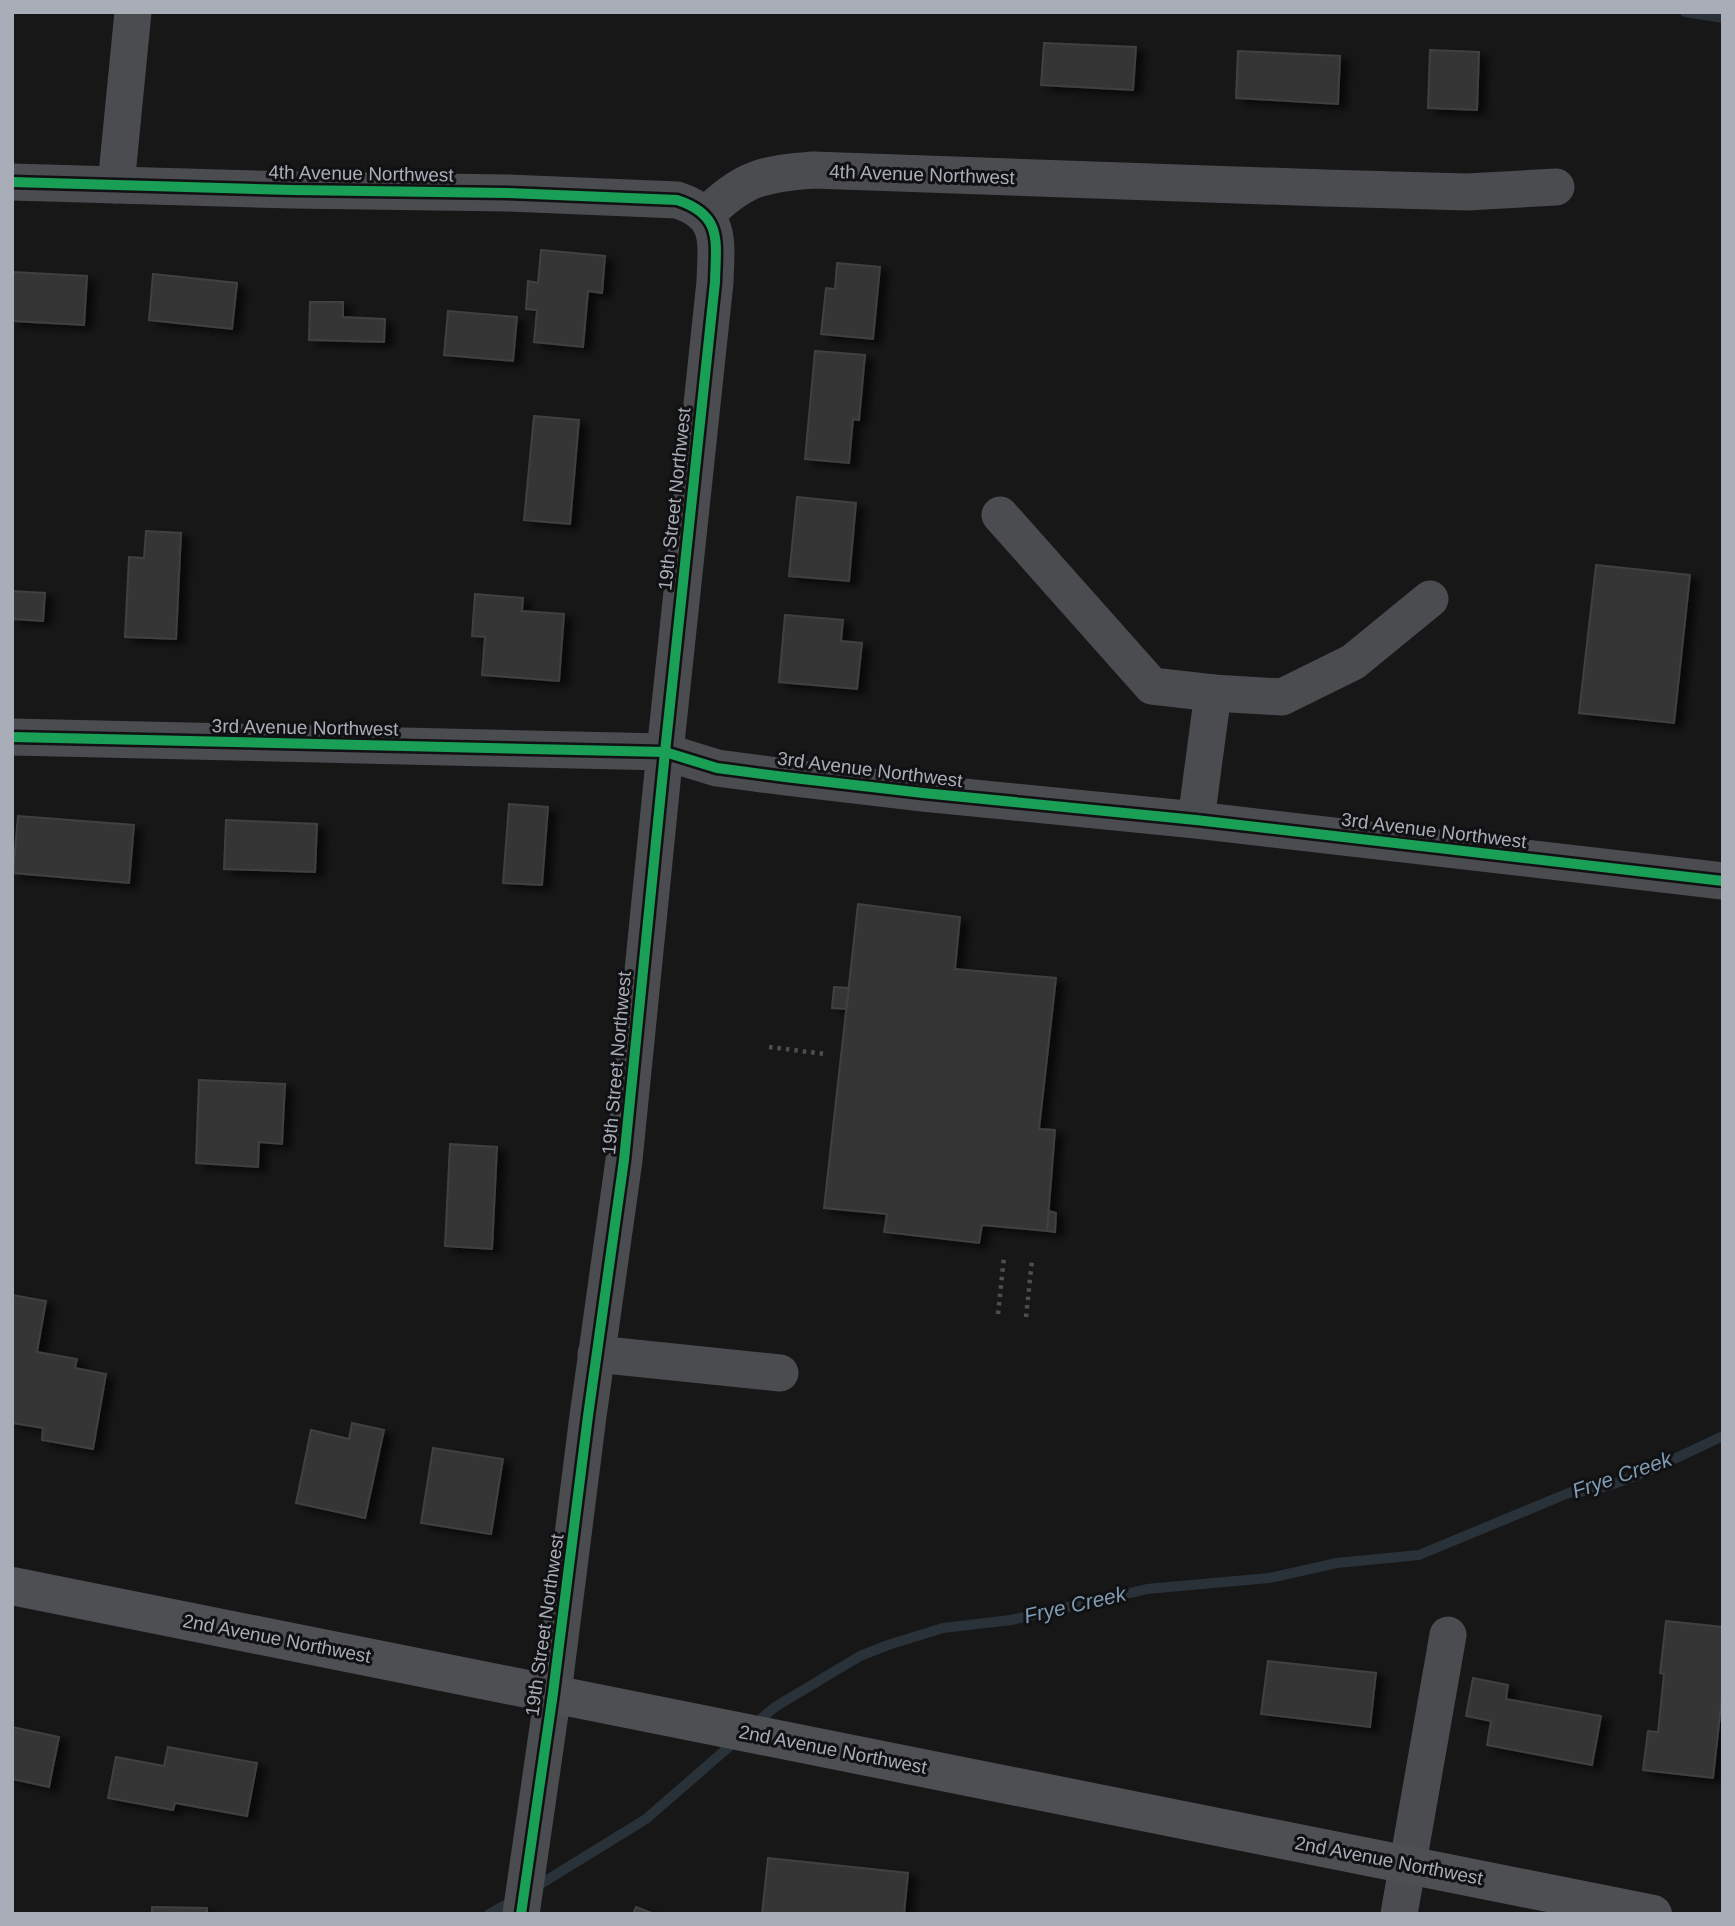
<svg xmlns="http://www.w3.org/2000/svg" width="1735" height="1926" viewBox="0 0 1735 1926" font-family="Helvetica,sans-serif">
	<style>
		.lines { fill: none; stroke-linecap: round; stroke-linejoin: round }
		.stream { stroke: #2a3239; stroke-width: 10 }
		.building { fill: #353536; stroke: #3f4043; stroke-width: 2; filter: url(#shadow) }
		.path { stroke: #4d4e52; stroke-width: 4.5; stroke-dasharray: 3.5 5; stroke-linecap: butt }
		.minor { stroke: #4b4c50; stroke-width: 37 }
		.major { stroke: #4d4f52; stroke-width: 38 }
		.cycleway-casing { stroke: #111113; stroke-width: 15 }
		.cycleway { stroke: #1a9f57; stroke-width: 10 }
		.labels { text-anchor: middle; stroke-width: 6; stroke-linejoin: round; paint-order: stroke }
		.street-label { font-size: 19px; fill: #a8adb8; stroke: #111113 }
		.water-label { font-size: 21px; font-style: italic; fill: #7f9bb3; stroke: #111113 }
	</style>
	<defs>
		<filter id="shadow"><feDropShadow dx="8" dy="4.5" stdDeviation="3.5" flood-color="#0009"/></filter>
	</defs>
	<rect width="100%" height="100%" fill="#171717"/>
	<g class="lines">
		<!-- stream -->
		<g class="stream">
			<path d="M1685 12 1723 18"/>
			<path d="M755 1724 775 1707 860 1656 888 1645 943 1628 1011 1620 1147 1589 1269 1578 1337 1563 1419 1555 1571 1492C1606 1495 1688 1452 1723 1436"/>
			<path d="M534 1888 646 1819 738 1739"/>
			<path d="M489 1914 514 1900"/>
		</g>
	</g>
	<!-- building -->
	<g class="building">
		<path d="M1044 43 1136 47 1133 90 1041 85Z"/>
		<path d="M1430 50 1479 52 1477 110 1428 108Z"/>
		<path d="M1238 51 1340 56 1338 104 1236 98Z"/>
		<path d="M541 250 605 256 602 293 588 291 583 347 534 342 537 310 526 309 528 281 538 283Z"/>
		<path d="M837 263 880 267 873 339 821 334 826 288 835 289Z"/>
		<path d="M12 272 87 276 84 325 12 321Z"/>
		<path d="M153 274 237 283 232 329 149 320Z"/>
		<path d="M310 302H343V317L385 319 384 342 309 340Z"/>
		<path d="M448 311 517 317 513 361 444 355Z"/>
		<path d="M815 351 865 355 859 420 853 419 849 463 805 459Z"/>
		<path d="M534 416 579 420 570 524 524 520Z"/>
		<path d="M797 497 856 503 849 581 789 576Z"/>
		<path d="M146 531 181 533 176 639 125 637 129 557 144 558Z"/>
		<path d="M1596 565 1690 575 1674 723 1579 713Z"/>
		<path d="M12 591 45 593 43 621 12 619Z"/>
		<path d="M475 594 523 598 522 611 564 614 559 681 482 675 485 637 472 636Z"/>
		<path d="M785 615 843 620 841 641 862 643 857 689 779 682Z"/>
		<path d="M509 804 548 807 542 885 503 883Z"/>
		<path d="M18 816 134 825 129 883 13 873Z"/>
		<path d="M226 820 317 824 315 872 224 869Z"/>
		<path d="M858 904 960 917 955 969 1056 978 1039 1129 1055 1130 1047 1231 982 1225 979 1243 884 1232 887 1214 824 1208Z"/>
		<path d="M834 987 849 988 846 1009 832 1008Z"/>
		<path d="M199 1080 285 1084 282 1144 259 1142 258 1167 196 1163Z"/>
		<path d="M450 1144 497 1147 492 1249 445 1246Z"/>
		<path d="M1049 1211 1056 1213 1055 1232 1047 1231Z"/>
		<path d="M12 1295 46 1301 37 1352 77 1359 75 1368 106 1374 93 1449 42 1440 43 1428 12 1423Z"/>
		<path d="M352 1423 384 1430 365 1518 296 1503 311 1430 349 1439Z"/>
		<path d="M433 1448 503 1459 491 1534 421 1523Z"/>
		<path d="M1666 1621 1723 1627V1688L1713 1778 1643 1770 1648 1731 1658 1732 1664 1674 1660 1673Z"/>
		<path d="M1268 1661 1376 1673 1370 1727 1261 1714Z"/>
		<path d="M1473 1678 1508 1685 1506 1699 1601 1716 1592 1765 1487 1745 1491 1721 1466 1716Z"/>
		<path d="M12 1727 59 1737 49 1787 12 1779Z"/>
		<path d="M168 1747 257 1763 247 1816 175 1803 173 1810 108 1798 116 1757 164 1766Z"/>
		<path d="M768 1858 908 1873 904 1914H762Z"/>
		<path d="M152 1907 207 1908V1914H152Z"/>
		<path d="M636 1907 654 1914H633Z"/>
	</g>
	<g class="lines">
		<!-- path -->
		<g class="path">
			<path d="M769 1047 825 1054"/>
			<path d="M998 1314 1004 1257"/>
			<path d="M1026 1317 1032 1260"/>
		</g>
		<!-- minor -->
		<g class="minor">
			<path d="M12 182 293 190 508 193 677 200C723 215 716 241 715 282L665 752 624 1160 588 1416 553 1693 521 1914"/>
			<path d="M116 185 133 12"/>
			<path d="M706 215C743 178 762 174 813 170L1325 188 1467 192 1556 187"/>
			<path d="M1000 515 1152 686 1213 693"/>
			<path d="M12 737 665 752 717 768 785 777 923 793 1196 820 1723 881"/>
			<path d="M1196 820 1213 693 1282 697 1353 662 1430 599"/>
			<path d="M596 1354 780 1373"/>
			<path d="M1399 1914 1448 1635"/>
		</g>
		<!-- major -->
		<path class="major" d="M12 1586 1653 1914"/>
		<defs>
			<g id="cycleway">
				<path d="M12 182 293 190 508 193 677 200C723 215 716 241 715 282L665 752 624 1160 588 1416 553 1693 521 1914"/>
				<path d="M12 737 665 752 717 768 785 777 923 793 1196 820 1723 881"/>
			</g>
		</defs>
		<!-- cycleway casing -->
		<use href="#cycleway" class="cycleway-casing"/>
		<!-- cycleway -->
		<use href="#cycleway" class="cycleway"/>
	</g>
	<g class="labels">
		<!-- street labels -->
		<g class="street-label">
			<text transform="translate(361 173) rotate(1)" y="7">4th Avenue Northwest</text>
			<text transform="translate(922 174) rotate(2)" y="7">4th Avenue Northwest</text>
			<text transform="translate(674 499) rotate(-84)" y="7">19th Street Northwest</text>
			<text transform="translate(305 727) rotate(1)" y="7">3rd Avenue Northwest</text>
			<text transform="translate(870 769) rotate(7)" y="7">3rd Avenue Northwest</text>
			<text transform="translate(1434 830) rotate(7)" y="7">3rd Avenue Northwest</text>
			<text transform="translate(616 1063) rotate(-85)" y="7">19th Street Northwest</text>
			<text transform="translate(544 1625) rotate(-82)" y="7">19th Street Northwest</text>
			<text transform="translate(277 1638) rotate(11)" y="7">2nd Avenue Northwest</text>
			<text transform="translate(833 1749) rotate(11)" y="7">2nd Avenue Northwest</text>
			<text transform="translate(1389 1860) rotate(11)" y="7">2nd Avenue Northwest</text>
		</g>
		<!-- water labels -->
		<g class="water-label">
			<text transform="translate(1622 1475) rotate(-19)" y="7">Frye Creek</text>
			<text transform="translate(1075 1605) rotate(-13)" y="7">Frye Creek</text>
		</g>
	</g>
	<!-- border -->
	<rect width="1735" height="1926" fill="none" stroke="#a8adb8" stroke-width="28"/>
</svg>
